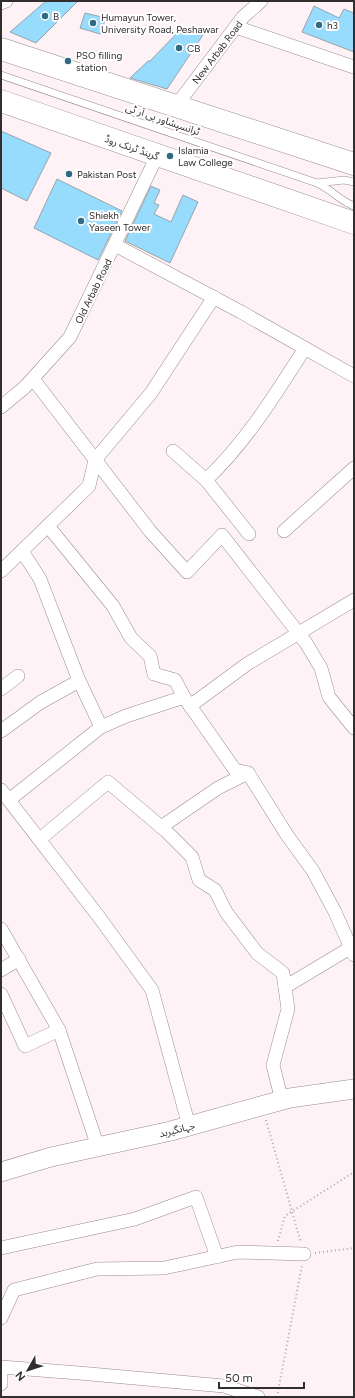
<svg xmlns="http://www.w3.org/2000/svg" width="355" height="1398" viewBox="0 0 355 1398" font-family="Figtree,'Noto Sans Arabic',sans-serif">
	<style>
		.building { fill: #97dbfd; stroke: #97a5ac }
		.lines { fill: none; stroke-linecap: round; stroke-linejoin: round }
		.lane-casing { stroke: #998b90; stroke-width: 8 }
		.street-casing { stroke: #998b90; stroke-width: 14 }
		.secondary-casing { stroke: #998b90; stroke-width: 20 }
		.highway-casing { stroke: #998b90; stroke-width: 23 }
		.path { stroke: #afa5a8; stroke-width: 2; stroke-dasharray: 1 3; stroke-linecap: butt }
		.lane { stroke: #fff; stroke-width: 7 }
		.street { stroke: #fff; stroke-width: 13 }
		.secondary { stroke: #fff; stroke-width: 19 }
		.highway { stroke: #fff; stroke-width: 22 }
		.poi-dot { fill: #326a84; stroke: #fff; stroke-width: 1.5 }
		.labels { text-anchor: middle; stroke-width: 4; stroke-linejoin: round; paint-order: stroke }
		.poi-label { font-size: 10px; fill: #322d2e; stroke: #fff; text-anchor: start }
		.street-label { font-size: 10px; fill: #322d2e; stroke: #fff }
	</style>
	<rect width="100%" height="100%" fill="#fef2f6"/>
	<!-- building -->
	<g class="building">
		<path d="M46 1H78L36 43 10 32Z"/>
		<path d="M314 6 339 18 344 9 354 13V52L302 32Z"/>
		<path d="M85 13 106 18 100 34 80 28Z"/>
		<path d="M195 26 203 35 167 89 130 78 148 61H150L183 27 189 32Z"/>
		<path d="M1 131 51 153 27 201 1 188Z"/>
		<path d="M57 179 122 211 98 260 34 228Z"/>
		<path d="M151 186 160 190 154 203 159 205 154 214 171 222 183 195 198 202 170 263 125 241Z"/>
	</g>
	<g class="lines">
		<defs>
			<g id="lane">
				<path d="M1 75 317 183"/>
				<path d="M354 182 344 180 317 183C331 189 340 201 354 206"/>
			</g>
			<g id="street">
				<path d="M1 3 6 1"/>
				<path d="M236 27 354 67"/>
				<path d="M176 106 243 17 261 1"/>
				<path d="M115 245 241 312 354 376"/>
				<path d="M33 379 150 531 187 572 222 535 306 643 321 668 329 697 354 728"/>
				<path d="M1 407 25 387 70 337 157 156"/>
				<path d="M173 451 206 480 249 534"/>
				<path d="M206 480C246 442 275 395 305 348"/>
				<path d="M48 526 113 606 131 638 150 656 154 674 175 680 184 697"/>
				<path d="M284 531 354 468"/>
				<path d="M22 551 40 579 78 678 101 727"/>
				<path d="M1 571 89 486 95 460 151 393 214 297"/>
				<path d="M1 689 18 676"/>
				<path d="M190 706 247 664 354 600"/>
				<path d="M1 731 41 702 79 681"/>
				<path d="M1 790 99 917 152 990 189 1126"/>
				<path d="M9 800 101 727 126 716 184 697 235 770 248 773 287 835 313 871 335 912 354 955"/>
				<path d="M161 827 218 788 248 773"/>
				<path d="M40 839 108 782 166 831 192 857 199 880 215 890 226 912 257 953 283 973 288 1009 273 1065 282 1101"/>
				<path d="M1 929 59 1030 98 1147"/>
				<path d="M1 970 19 959"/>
				<path d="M285 987 350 948"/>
				<path d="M1 994 25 1046 59 1030"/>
				<path d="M1 1248 135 1219 196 1197 217 1257"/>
				<path d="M1 1318 14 1290 97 1269 164 1268 238 1252 304 1254"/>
				<path d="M1 1367 79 1373 224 1386 258 1397"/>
				<path d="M1 1369V1384"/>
			</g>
			<path id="secondary" d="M1 1172 51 1157 171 1131 290 1098 354 1089"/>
			<g id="highway">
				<path d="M1 49 354 164"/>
				<path d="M1 101 354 223"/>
			</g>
		</defs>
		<!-- lane casing -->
		<use href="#lane" class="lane-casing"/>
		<!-- street casing -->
		<use href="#street" class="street-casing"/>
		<!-- secondary casing -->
		<use href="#secondary" class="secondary-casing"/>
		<!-- highway casing -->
		<use href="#highway" class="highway-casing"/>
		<!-- path -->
		<g class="path">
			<path d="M266 1120 301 1243"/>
			<path d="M278 1241 285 1216 354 1172"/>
			<path d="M315 1253 354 1248"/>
			<path d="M277 1397 302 1265"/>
		</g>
		<!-- lane -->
		<use href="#lane" class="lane"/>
		<!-- street -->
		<use href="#street" class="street"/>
		<!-- secondary -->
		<use href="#secondary" class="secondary"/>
		<!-- highway -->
		<use href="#highway" class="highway"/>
	</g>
	<!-- markers -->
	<g class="poi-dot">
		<circle cx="45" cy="16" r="4"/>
		<circle cx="93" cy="23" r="4"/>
		<circle cx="319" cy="25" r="4"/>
		<circle cx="179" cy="48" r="4"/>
		<circle cx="68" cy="61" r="4"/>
		<circle cx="170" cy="156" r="4"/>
		<circle cx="69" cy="174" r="4"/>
		<circle cx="81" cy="221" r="4"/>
	</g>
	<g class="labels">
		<!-- poi labels -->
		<g class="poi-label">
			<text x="53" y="20">B</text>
			<text x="101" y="21">Humayun Tower,<tspan x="101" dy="12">University Road, Peshawar</tspan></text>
			<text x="327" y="29">h3</text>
			<text x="187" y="52">CB</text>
			<text x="76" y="59">PSO filling<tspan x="76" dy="12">station</tspan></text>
			<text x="178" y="154">Islamia<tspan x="178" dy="12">Law College</tspan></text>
			<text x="77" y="178">Pakistan Post</text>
			<text x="89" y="219">Shiekh<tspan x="89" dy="12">Yaseen Tower</tspan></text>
		</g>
		<!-- street labels -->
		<g class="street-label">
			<text transform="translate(217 52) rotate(-53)" y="4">New Arbab Road</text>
			<text transform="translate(163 119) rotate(19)" y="4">ٹرانسپشاور بی آر ٹی</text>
			<text transform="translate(132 147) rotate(19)" y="4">گرینڈ ٹرنک روڈ</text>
			<text transform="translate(93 291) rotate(-64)" y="4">Old Arbab Road</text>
			<text transform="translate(177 1129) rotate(-14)" y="4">جہانگیربد</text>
		</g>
	</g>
	<!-- border -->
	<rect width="355" height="1398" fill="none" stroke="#322d2e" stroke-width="4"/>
	<!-- north arrow -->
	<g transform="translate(28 1370) rotate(231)" stroke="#ffffff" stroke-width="3" paint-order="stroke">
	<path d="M0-3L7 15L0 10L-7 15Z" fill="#322d2e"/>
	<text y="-6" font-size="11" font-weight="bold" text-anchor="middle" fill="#322d2e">N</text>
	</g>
	<!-- scale -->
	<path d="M219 1382v6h85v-6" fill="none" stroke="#322d2e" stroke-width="2"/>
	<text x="225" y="1382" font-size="12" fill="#322d2e" stroke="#ffffff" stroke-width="3" paint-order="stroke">50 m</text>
</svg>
